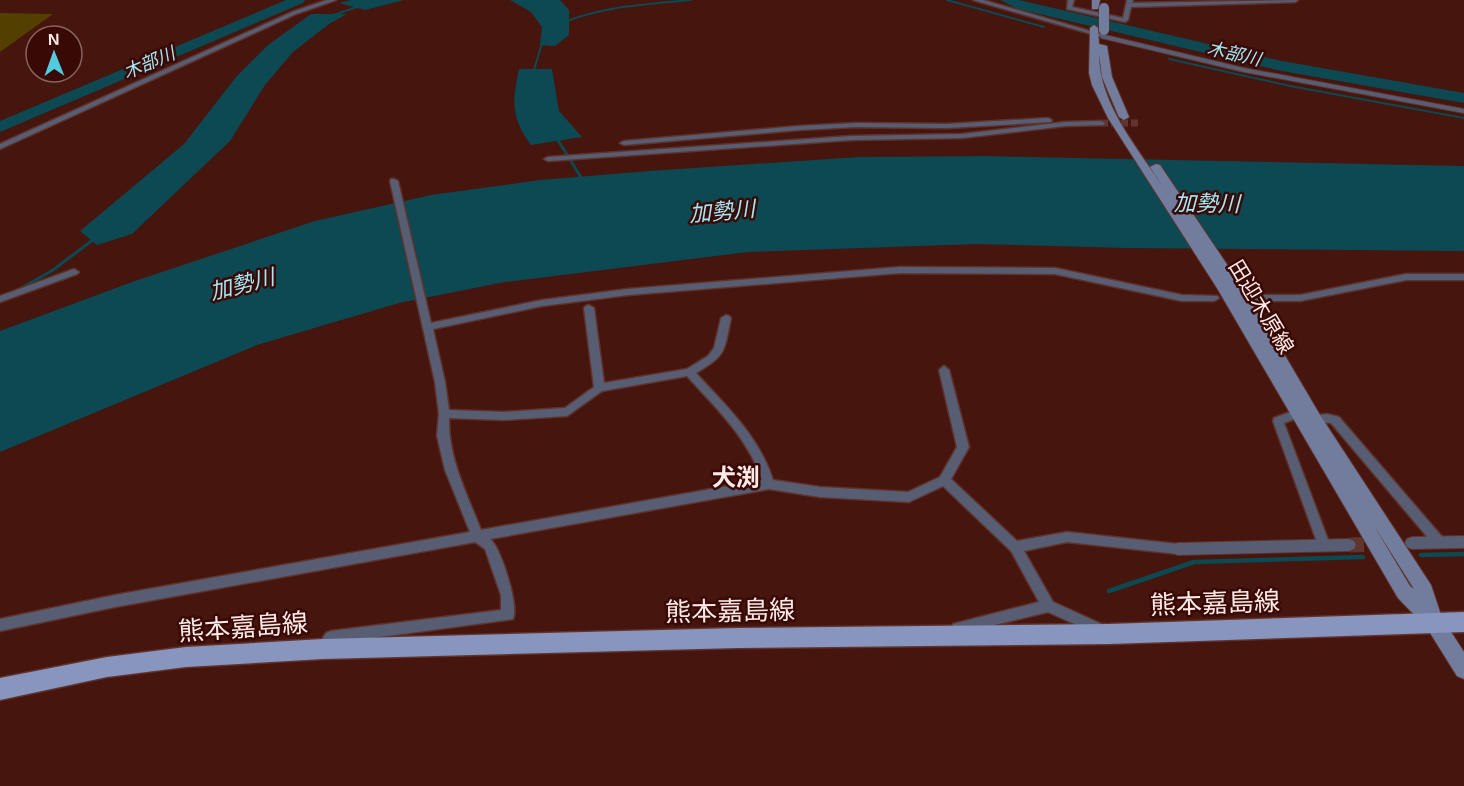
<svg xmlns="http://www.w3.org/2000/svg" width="1464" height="786" viewBox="0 0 1464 786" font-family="Arial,'Noto Sans JP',sans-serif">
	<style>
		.green { fill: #534001 }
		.water { fill: #0c4952 }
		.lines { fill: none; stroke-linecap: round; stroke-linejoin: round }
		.stream-far2 { stroke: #0c4952; stroke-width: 2 }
		.stream-far1 { stroke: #0c4952; stroke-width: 3 }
		.stream { stroke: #0c4952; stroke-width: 4.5 }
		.river { fill: #0c4952; fill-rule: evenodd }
		.minor-tunnel { stroke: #61352f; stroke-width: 7; stroke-dasharray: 7 3; stroke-linecap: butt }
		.tertiary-tunnel { stroke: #61352f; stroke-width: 15; stroke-dasharray: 15 8; stroke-linecap: butt }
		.minor-casing { stroke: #5f332c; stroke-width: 3 }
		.tertiary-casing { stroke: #5f332c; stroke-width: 2 }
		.secondary-casing { stroke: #5f332c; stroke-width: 2 }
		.primary-casing { stroke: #5f332c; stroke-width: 3 }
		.minor { fill: #575e73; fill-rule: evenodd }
		.tertiary { fill: #575e73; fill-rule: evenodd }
		.secondary { fill: #727d9e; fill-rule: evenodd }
		.primary { fill: #8795bf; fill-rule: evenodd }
		.secondary-bridge-casing { stroke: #5f332c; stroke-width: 11; stroke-linecap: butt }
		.secondary-bridge { stroke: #727d9e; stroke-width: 10 }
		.labels { text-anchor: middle; stroke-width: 5; stroke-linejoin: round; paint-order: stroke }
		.far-water-label { font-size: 18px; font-style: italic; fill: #a1e7f4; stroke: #390a05 }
		.street-label { font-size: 21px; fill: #ffeae7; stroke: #390a05 }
		.water-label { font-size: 22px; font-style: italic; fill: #a1e7f4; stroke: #390a05 }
		.quarter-label { font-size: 24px; font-weight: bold; fill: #ffeae7; stroke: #390a05 }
		.near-street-label { font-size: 26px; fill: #ffeae7; stroke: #390a05 }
	</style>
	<rect width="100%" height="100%" fill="#45150e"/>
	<!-- green -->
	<path class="green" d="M0 13 53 14 0 52Z"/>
	<!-- water -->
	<g class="water">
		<path d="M351 0H404L365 10 339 3Z"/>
		<path d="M510 0H560L569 10V35L555 46 540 45 542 27 531 12Z"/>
		<path d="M311 14H347L329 24 293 52 265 85 230 141 132 234 97 245 80 231 184 144 236 77 268 45Z"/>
		<path d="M519 69H552L559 111 582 137 531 145C511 118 512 101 519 69Z"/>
		<path d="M984 156 1464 166V251L1127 248 977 244 748 252 505 282 399 303 257 345 0 452V331L132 282 315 221 431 195 540 180 649 171 859 157Z"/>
	</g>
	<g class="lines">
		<!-- stream-far2 -->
		<g class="stream-far2">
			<path d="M947 0 1044 27"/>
			<path d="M330 16 360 6"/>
			<path d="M567 21C607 6 649 4 691 0"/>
			<path d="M1169 59 1290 86 1464 118"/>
			<path d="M533 73 543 40"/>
		</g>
		<!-- stream-far1 -->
		<g class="stream-far1">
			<path d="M556 137 582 179"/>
			<path d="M18 290 53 270 94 239"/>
		</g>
		<!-- stream -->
		<g class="stream">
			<path d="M1421 555 1464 554"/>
			<path d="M1109 591 1194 562 1363 557"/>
		</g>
		<!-- river -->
		<g class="river">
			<path d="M286 0H305L303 3 0 132V121Z"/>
			<path d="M1000 0H1019L1282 61 1464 93V103L1282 71 1018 9Z"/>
		</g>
		<!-- minor-tunnel -->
		<path class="minor-tunnel" d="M1101 123H1140"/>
		<!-- tertiary-tunnel -->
		<path class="tertiary-tunnel" d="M1349 545 1384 544"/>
		<defs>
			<g id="minor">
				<path d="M327 0H336L296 14 0 149V144L292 12Z"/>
				<path d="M973 0H983L1107 36 1102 37Z"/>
				<path d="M1068 0H1074L1072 7 1123 18 1127 0H1133L1132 3 1298 0 1295 2 1131 7 1128 20 1125 22 1067 9Z"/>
				<path d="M1048 118 1052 120 1051 122 947 128 856 127 799 130 624 145 620 143 624 141 799 126 856 123 947 124Z"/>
				<path d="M1101 121 1105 123 1104 125 1065 126 962 138 851 140 548 161 544 159 548 157 851 136 962 134 1065 122Z"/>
				<path d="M391 179H394L398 181 431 323 542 300 628 289 900 267 1055 268 1182 295 1217 296 1219 298 1214 301H1182L1055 274 900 273 628 295 542 306 433 329 445 382 449 410 504 412 565 408 594 387 584 308 586 306 589 305 594 308 604 383 687 369 708 356 714 348 721 318 726 315 729 316 731 318C724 351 727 355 696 373 726 406 759 436 773 480L820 487 908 492 940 477 957 447 939 370 944 366 949 370 969 447 951 479 1017 541 1067 532 1178 544 1182 545 1184 549 1182 553 1178 554 1067 542 1024 551 1053 602 1106 626 1108 630 1106 634 1101 636 1048 612 958 634 953 632 951 628 953 624 1039 602 1011 551 943 486 909 502 820 497 769 489 490 539C501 547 519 606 513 619L335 643 328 654 323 655 318 654 316 649 326 633 331 631 501 610V595L485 549 475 542 115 607 0 631V619L115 595 470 532 445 470 437 436 439 414 435 382 390 181ZM687 376C716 408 748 438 762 480L481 530C467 494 448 458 449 418L504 420 567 416 602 391Z"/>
				<path d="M74 269 79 272 77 274 0 302V296Z"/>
				<path d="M1406 274H1464V280H1406L1300 301H1257L1252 298 1257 295H1300Z"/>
				<path d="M1296 410 1300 411 1301 414 1300 417 1284 423 1330 545 1328 549 1324 550 1320 549 1318 545 1273 421 1274 418Z"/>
				<path d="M1327 414 1339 417 1443 538 1445 542 1443 546 1439 547 1435 546 1331 423 1311 422 1310 419 1311 416Z"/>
			</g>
			<g id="tertiary">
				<path d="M1101 34 1244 68 1464 109V113L1244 72 1101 38Z"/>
				<path d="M1464 536V548L1412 549 1407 547 1405 543 1407 539 1412 537Z"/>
				<path d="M1349 539 1354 541 1356 545 1354 549 1349 551 1178 555 1173 553 1171 549 1173 545 1178 543Z"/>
			</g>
			<g id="secondary">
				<path d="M1092 0H1100L1098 9H1092Z"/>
				<path d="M1094 25 1098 28 1099 44 1107 46 1112 77 1129 117 1124 120 1119 117 1102 77 1099 54C1099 104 1137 147 1163 187L1150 167 1156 164 1160 165 1261 315 1320 415 1431 585 1442 618 1464 652V679L1457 676 1427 628 1398 598 1217 288 1108 118 1092 85 1089 73 1090 28ZM1373 524 1414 589 1410 586Z"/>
			</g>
			<path id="primary" d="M1464 612V632L1109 644 738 648 323 659 186 667 107 677 0 700V678L107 657 186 647 323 639 738 628 1109 624Z"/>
		</defs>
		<!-- minor casing -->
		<use href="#minor" class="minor-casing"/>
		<!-- tertiary casing -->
		<use href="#tertiary" class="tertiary-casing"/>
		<!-- secondary casing -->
		<use href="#secondary" class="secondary-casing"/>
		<!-- primary casing -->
		<use href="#primary" class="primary-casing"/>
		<!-- minor -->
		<use href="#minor" class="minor"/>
		<!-- tertiary -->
		<use href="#tertiary" class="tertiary"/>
		<!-- secondary -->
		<use href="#secondary" class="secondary"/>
		<!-- primary -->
		<use href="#primary" class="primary"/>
		<defs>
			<path id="secondary-bridge" d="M1104 8V30"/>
		</defs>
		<!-- secondary-bridge casing -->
		<use href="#secondary-bridge" class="secondary-bridge-casing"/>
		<!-- secondary-bridge -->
		<use href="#secondary-bridge" class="secondary-bridge"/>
	</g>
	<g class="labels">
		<!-- far-water labels -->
		<g class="far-water-label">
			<text transform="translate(1234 54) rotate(13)" y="6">木部川</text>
			<text transform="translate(149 63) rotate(-23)" y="6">木部川</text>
		</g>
		<!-- street labels -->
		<g class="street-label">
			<text transform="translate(1261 307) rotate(59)" y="7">田迎木原線</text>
		</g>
		<!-- water labels -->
		<g class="water-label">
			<text transform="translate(1207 203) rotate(1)" y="8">加勢川</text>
			<text transform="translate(722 211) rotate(-5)" y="8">加勢川</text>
			<text transform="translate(242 284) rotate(-14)" y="8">加勢川</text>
		</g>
		<!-- quarter labels -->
		<g class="quarter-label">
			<text x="736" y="486">犬渕</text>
		</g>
		<!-- near-street labels -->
		<g class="near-street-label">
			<text transform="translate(1215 603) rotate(-2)" y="9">熊本嘉島線</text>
			<text transform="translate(730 611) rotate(-1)" y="9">熊本嘉島線</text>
			<text transform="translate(243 627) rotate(-4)" y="9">熊本嘉島線</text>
		</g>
	</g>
	<!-- north arrow -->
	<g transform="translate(54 54) rotate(359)"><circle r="28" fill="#390a05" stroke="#88645f" stroke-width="1.5"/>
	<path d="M0-4.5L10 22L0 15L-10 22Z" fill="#54cade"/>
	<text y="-9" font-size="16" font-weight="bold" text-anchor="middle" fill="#ffeae7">N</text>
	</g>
</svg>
